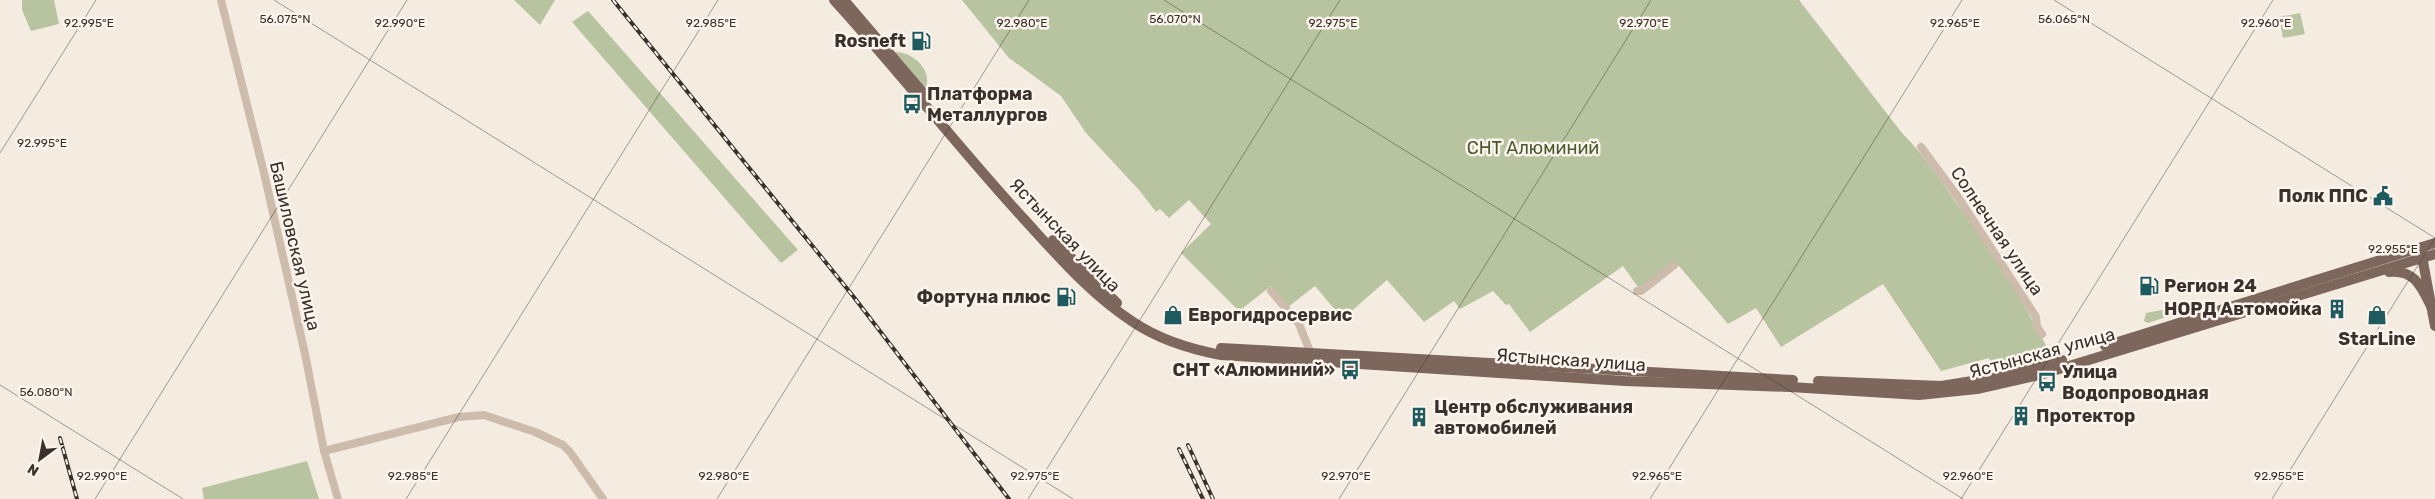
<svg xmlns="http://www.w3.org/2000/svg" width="2435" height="499" viewBox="0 0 2435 499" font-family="Rubik,sans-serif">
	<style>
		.green { fill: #b8c4a0 }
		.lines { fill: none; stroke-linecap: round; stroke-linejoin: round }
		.minor { stroke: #cdbbac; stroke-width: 8 }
		.major { stroke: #7d675c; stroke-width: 10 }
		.rail-casing { stroke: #3b302b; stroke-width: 4 }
		.rail { stroke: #fbf5ee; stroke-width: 2; stroke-dasharray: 5.5; stroke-linecap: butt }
		.ticks { fill: none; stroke: #3b302b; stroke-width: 1; stroke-opacity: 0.45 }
		.labels { text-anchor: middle; stroke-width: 5; stroke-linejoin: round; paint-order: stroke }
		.poi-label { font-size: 18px; font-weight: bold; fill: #3b302b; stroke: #fbf5ee; text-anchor: start }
		.park-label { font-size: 18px; fill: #4a5a2e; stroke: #fbf5ee }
		.street-label { font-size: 18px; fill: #3b302b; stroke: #fbf5ee }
		.ticks-label { font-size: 12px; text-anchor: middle; fill: #3b302b; stroke: #fbf5ee; stroke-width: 5; stroke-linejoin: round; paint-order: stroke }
	</style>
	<rect width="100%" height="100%" fill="#f4ebe1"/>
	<!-- green -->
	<g class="green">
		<path d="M22 0H54L59 24 31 31 22 10Z"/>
		<path d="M514 0H555L540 25Z"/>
		<path d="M962 0H1799L1902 133C1923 154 1939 178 1956 202 1992 252 2023 300 2051 355L1994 368 1989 358 1941 371 1883 284 1781 347 1756 308 1728 324 1679 266 1643 294 1623 266 1530 332 1509 304 1506 305 1493 291 1460 309 1454 301 1424 322 1387 280 1347 315 1336 311 1315 286 1288 307 1271 286 1239 311 1181 253 1211 224 1189 200 1169 218 1160 209 1156 212 1140 191 1086 133 1061 96 1009 58Z"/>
		<path d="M588 11 798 250 781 263 572 22Z"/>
		<path d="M2300 13 2305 34 2283 38 2279 17Z"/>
		<path d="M895 52C913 52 932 69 926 88Z"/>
		<path d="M2167 309 2172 312 2169 316 2148 323 2144 321 2146 313Z"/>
		<path d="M307 461 319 499H204L202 488Z"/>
	</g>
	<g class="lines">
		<!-- minor -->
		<g class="minor">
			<path d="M221 0 264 173 305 354 324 451 338 499"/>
			<path d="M1921 147 1958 197 2036 317 2037 327 2042 334"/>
			<path d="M1271 291 1299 324 1311 354"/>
			<path d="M1637 291H1641L1674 265"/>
			<path d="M324 451 459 417 484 415 535 432 563 445 570 452 603 499"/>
		</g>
		<!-- major -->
		<g class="major">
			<path d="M834 0C899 71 958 147 1023 218 1057 255 1090 294 1133 322 1160 340 1189 349 1221 355L1625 381 1790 387 1919 395 1977 389 2043 374 2435 254"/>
			<path d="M844 0 926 96"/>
			<path d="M1053 240 1117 303"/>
			<path d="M2421 251 2435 326"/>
			<path d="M2389 272C2416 269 2422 289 2433 310"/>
			<path d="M2105 346 2435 243"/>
			<path d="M1221 348 1793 380"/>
			<path d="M1818 381 1941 386 2010 375 2062 360"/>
		</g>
		<defs>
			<g id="rail">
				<path d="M613 0 853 296 1009 499"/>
				<path d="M60 438 77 499"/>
				<path d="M1188 445 1213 499"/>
				<path d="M1179 449 1203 499"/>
			</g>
		</defs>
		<!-- rail casing -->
		<use href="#rail" class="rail-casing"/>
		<!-- rail -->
		<use href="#rail" class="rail"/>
	</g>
	<!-- ticks -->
	<path class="ticks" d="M274 0 1073 499M1164 0 1963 499M2054 0 2435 238M0 153 96 0M0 385 183 499M95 499 407 0M406 499 718 0M717 499 1029 0M1028 499 1340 0M1339 499 1651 0M1650 499 1962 0M1961 499 2273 0M2272 499 2435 238"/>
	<!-- icons -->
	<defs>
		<symbol id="fuel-bare" viewBox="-9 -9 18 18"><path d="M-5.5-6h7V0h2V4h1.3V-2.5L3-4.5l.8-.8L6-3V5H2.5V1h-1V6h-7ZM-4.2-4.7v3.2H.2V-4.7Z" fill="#1f5a5e" stroke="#fbf5ee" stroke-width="2.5" paint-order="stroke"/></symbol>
		<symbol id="bus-bare" viewBox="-9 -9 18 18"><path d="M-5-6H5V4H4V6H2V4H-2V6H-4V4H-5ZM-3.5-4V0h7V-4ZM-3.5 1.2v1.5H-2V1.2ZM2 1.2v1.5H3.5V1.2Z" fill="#1f5a5e" stroke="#fbf5ee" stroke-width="2.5" paint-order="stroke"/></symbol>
		<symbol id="civic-bare" viewBox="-9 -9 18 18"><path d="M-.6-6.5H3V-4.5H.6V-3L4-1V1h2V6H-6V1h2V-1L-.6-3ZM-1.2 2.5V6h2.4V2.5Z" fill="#1f5a5e" stroke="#fbf5ee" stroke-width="2.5" paint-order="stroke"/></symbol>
		<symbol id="building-bare" viewBox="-9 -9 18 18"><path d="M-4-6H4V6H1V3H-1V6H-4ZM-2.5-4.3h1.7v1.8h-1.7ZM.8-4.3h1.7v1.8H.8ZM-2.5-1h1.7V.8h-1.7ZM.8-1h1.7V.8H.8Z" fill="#1f5a5e" stroke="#fbf5ee" stroke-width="2.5" paint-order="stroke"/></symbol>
		<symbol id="shop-bare" viewBox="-9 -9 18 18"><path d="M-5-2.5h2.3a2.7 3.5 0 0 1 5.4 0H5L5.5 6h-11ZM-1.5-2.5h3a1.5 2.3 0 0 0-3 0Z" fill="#1f5a5e" stroke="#fbf5ee" stroke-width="2.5" paint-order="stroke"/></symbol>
	</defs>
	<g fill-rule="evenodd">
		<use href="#fuel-bare" x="907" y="27" width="28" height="28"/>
		<use href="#bus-bare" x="898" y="90" width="28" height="28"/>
		<use href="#civic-bare" x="2369" y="182" width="28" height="28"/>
		<use href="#fuel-bare" x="2135" y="272" width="28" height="28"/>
		<use href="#fuel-bare" x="1052" y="283" width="28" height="28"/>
		<use href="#building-bare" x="2323" y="295" width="28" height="28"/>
		<use href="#shop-bare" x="1159" y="301" width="28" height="28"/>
		<use href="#shop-bare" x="2363" y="301" width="28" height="28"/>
		<use href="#bus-bare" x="1336" y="356" width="28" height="28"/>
		<use href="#bus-bare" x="2033" y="368" width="28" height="28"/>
		<use href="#building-bare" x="2007" y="402" width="28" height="28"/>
		<use href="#building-bare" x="1405" y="403" width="28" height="28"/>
	</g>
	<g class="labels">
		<!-- poi labels -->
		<g class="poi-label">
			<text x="906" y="47" text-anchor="end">Rosneft</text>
			<text x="927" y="100">Платформа<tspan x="927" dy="21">Металлургов</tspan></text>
			<text x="2368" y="202" text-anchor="end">Полк ППС</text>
			<text x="2164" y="292">Регион 24</text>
			<text x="1051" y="303" text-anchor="end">Фортуна плюс</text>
			<text x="2322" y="315" text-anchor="end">НОРД Автомойка</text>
			<text x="1188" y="321">Еврогидросервис</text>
			<text x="2377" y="345" text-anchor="middle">StarLine</text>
			<text x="1335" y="376" text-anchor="end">СНТ «Алюминий»</text>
			<text x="2062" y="378">Улица<tspan x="2062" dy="21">Водопроводная</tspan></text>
			<text x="1434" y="413">Центр обслуживания<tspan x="1434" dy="21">автомобилей</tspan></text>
			<text x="2036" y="422">Протектор</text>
		</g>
		<!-- park labels -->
		<g class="park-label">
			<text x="1533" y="154">СНТ Алюминий</text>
		</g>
		<!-- street labels -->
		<g class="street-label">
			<text transform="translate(1997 231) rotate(56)" y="6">Солнечная улица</text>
			<text transform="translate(1065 235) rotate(46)" y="6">Ястынская улица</text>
			<text transform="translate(295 246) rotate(77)" y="6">Башиловская улица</text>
			<text transform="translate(2042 353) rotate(-15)" y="6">Ястынская улица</text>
			<text transform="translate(1571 360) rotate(4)" y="6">Ястынская улица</text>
		</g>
	</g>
	<g class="ticks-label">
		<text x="285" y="23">56.075°N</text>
		<text x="1175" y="23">56.070°N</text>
		<text x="2064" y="23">56.065°N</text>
		<text x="89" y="27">92.995°E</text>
		<text x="400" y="27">92.990°E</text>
		<text x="711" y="27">92.985°E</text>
		<text x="1022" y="27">92.980°E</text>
		<text x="1333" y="27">92.975°E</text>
		<text x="1644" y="27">92.970°E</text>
		<text x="1955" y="27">92.965°E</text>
		<text x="2266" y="27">92.960°E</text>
		<text x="42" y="147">92.995°E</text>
		<text x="2393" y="253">92.955°E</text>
		<text x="46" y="396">56.080°N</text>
		<text x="102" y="480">92.990°E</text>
		<text x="413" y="480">92.985°E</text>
		<text x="724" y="480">92.980°E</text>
		<text x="1035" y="480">92.975°E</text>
		<text x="1346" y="480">92.970°E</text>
		<text x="1657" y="480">92.965°E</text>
		<text x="1968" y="480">92.960°E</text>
		<text x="2279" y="480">92.955°E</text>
	</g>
	<!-- north arrow -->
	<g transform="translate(40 459) rotate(212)" stroke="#fbf5ee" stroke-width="4" paint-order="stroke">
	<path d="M0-4L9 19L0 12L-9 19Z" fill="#3b302b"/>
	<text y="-8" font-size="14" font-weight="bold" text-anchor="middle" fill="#3b302b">N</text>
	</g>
</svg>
